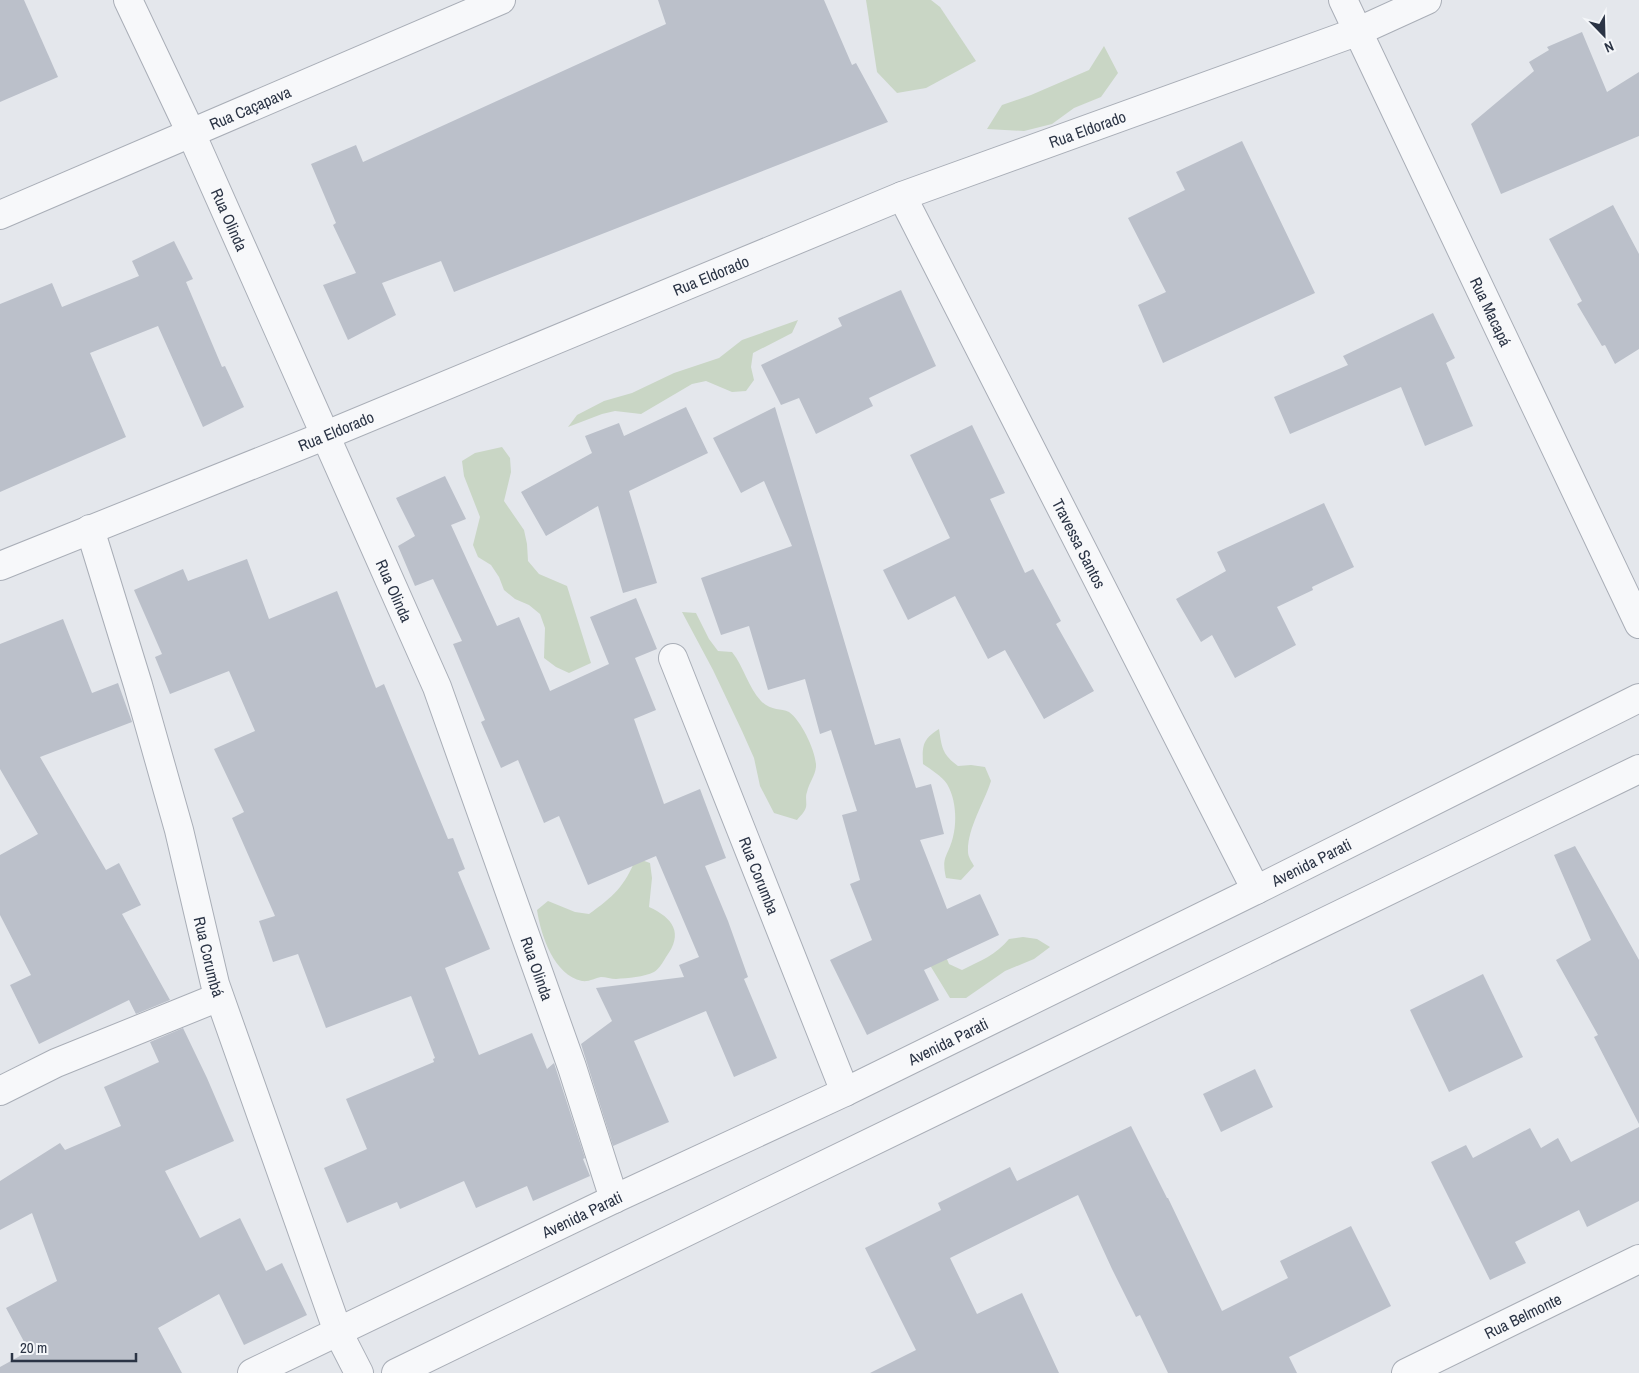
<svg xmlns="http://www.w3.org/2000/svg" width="1639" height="1373" viewBox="0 0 1639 1373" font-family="'Archivo Narrow',sans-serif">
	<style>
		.green { fill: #c9d6c5 }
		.building { fill: #bbc0ca }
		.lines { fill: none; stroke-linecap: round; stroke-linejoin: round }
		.minor-casing { stroke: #a9aeb7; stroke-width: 30 }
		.minor { stroke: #f7f8fa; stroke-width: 28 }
		.labels { text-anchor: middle; stroke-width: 4.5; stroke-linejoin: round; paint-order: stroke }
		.street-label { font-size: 16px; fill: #2b3445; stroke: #f4f6f9 }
	</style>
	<rect width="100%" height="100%" fill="#e4e7ec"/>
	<!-- green -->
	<g class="green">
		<path d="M866 0H931L940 7 976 61 926 88 897 93 877 72Z"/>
		<path d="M1104 46 1118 73 1101 97 1074 108 1052 124 1024 131 987 129 1002 105 1031 95 1089 70Z"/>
		<path d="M798 320 792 333 753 353 751 367 754 380 746 391 732 392 706 381 692 384 641 414 615 411 602 414 568 427 577 415 604 401 632 393 674 373 719 358 742 340Z"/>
		<path d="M502 447 510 458 511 472 504 501 524 530 527 544 528 561 539 574 567 586 591 663 569 673 556 667 544 658 545 628 540 614 529 605 515 599 504 590 499 577 491 565 478 557 473 545 480 517 464 476 462 461 475 453Z"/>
		<path d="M682 612 696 613 709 639 718 651 732 652C744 667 748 687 761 701 771 711 781 708 789 712 801 720 817 753 816 767 815 776 809 783 807 792 805 797 807 803 806 807 805 812 800 816 797 820L774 813 760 786 754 758 742 731 713 670Z"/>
		<path d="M939 729C942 748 942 754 958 766L971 765 985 767 991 781C984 803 967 829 968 852 968 857 972 862 974 866L961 880 946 878C941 856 948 857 953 837 957 821 956 799 947 784 942 776 930 769 923 764 922 745 923 739 939 729Z"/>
		<path d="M636 858 650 863 652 878 649 907C673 918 684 933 666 957 663 962 659 969 654 972 644 977 628 978 616 979 611 979 606 977 601 977 595 978 589 982 582 981 554 975 541 936 537 910L548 901 575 912 589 914C613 897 625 886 636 858Z"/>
		<path d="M1023 937 1037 939 1050 947 1034 959 1005 971 966 998H950L928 962 944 952 949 964 962 970C980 961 996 955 1009 939Z"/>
	</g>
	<!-- building -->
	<g class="building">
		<path d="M0 0H24L58 77 0 102Z"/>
		<path d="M658 0H824L852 65 856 63 888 122 454 292 441 261 382 283 396 315 348 340 323 285 356 273 333 225 336 223 311 164 356 145 363 162 666 24Z"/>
		<path d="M1582 32 1607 92 1639 72V136L1501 194 1471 124 1534 71 1529 62 1549 50 1547 47Z"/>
		<path d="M1242 141 1315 293 1163 363 1138 305 1166 292 1128 218 1185 190 1176 172Z"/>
		<path d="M1613 205 1639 254V349L1615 364 1605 345 1602 346 1577 304 1582 301 1549 239Z"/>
		<path d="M174 241 193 279 186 282 222 367 225 366 244 407 203 427 158 326 90 353 126 437 0 492V304L52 283 62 307 139 276 132 261Z"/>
		<path d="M901 290 936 366 869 398 873 406 816 434 799 398 781 405 761 365 842 326 838 318Z"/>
		<path d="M1433 313 1455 358 1446 363 1473 426 1425 446 1401 387 1290 434 1274 397 1348 365 1343 356Z"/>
		<path d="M686 407 708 453 629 491 657 583 623 593 598 506 546 536 521 492 592 453 585 436 619 423 624 436Z"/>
		<path d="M775 407 875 745 900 738 916 788 931 784 944 834 920 840 947 909 980 894 999 935 924 970 939 1000 867 1035 830 960 872 940 850 884 860 880 842 815 857 811 831 730 820 734 805 679 768 690 749 626 721 635 701 578 792 546 764 481 741 493 713 438Z"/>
		<path d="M972 425 1005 493 990 499 1025 573 1033 569 1061 621 1056 624 1094 691 1044 719 1005 650 988 659 955 596 908 620 883 570 950 538 910 455Z"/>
		<path d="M445 476 466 519 451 525 497 626 519 617 550 691 609 664 590 617 636 598 657 649 635 658 656 710 634 719 664 804 700 789 726 858 705 866 728 921 748 977 744 979 777 1058 734 1077 706 1011 634 1041 669 1122 613 1146 581 1044 612 1021 596 988 684 977 679 965 699 957 656 856 588 885 559 816 544 823 518 760 501 768 481 722 485 720 453 644 462 641 433 579 415 586 398 546 415 536 396 498Z"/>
		<path d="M1324 503 1354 567 1312 587 1313 590 1277 607 1296 645 1235 678 1212 635 1201 642 1176 599 1226 571 1217 552Z"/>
		<path d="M247 559 269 619 337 591 376 688 384 684 448 839 453 838 465 869 458 872 490 949 445 968 479 1055 532 1033 547 1069 554 1063 585 1158 583 1159 590 1176 533 1201 527 1186 476 1208 464 1181 400 1209 397 1202 347 1223 324 1168 367 1149 346 1099 434 1062 433 1059 435 1058 411 996 326 1028 298 954 273 962 259 921 275 916 232 818 244 812 214 749 255 731 229 671 170 694 155 657 162 654 134 590 183 569 188 581Z"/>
		<path d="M63 619 92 693 118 683 132 722 40 757 106 870 119 863 141 905 122 914 170 1000 136 1014 129 1000 39 1044 10 985 31 975 0 915V855L38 834 0 769V644Z"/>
		<path d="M1575 846 1639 960V1124L1594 1037 1598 1035 1556 960 1591 940 1554 855Z"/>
		<path d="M1483 974 1523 1057 1449 1092 1410 1010Z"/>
		<path d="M183 1028 207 1078 234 1141 165 1171 200 1238 240 1218 266 1271 282 1263 307 1315 244 1345 219 1294 158 1328 182 1373H0V1367L29 1351 6 1308 57 1281 32 1213 0 1230V1181L60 1143 65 1150 121 1126 104 1087 159 1062 150 1042Z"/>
		<path d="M1255 1069 1273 1107 1221 1132 1203 1094Z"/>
		<path d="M1131 1126 1167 1198H1168L1222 1311 1288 1278 1280 1261 1351 1226 1391 1306 1289 1357 1297 1373H1168L1140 1315 1136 1317 1112 1269 1078 1195 950 1258 977 1314 1022 1293 1059 1373H870L916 1350 865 1248 941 1210 938 1203 1010 1167 1017 1181Z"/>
		<path d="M1639 1127V1201L1587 1227 1579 1210 1515 1242 1526 1263 1490 1280 1431 1162 1466 1145 1473 1158 1530 1128 1541 1148 1558 1138 1571 1162Z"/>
	</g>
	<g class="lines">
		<defs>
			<g id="minor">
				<path id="s1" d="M128 0 191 133 437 687 572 1067 614 1199"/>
				<path id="s2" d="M1343 0 1639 624"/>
				<path id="s3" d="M902 196 1256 890"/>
				<path id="s4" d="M0 215 501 0"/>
				<path id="s5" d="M90 529 138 685 179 830 215 984 338 1332 359 1373"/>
				<path id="s6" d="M0 566 324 436 902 196 1359 31 1427 0"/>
				<path id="s7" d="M673 658 845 1092"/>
				<path d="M0 1091 56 1063 219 997"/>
				<path id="s8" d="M252 1373 614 1199 845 1092 1256 890 1639 698"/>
				<path d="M396 1373 1639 769"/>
				<path id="s9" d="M1406 1373 1639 1259"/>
			</g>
		</defs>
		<!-- minor casing -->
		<use href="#minor" class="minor-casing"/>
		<!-- minor -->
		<use href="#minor" class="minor"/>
	</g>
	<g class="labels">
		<!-- street labels -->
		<g class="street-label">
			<text dy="6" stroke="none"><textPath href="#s4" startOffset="272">Rua Caçapava</textPath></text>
			<text dy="6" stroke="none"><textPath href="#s6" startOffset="1172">Rua Eldorado</textPath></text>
			<text dy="6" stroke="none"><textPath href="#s1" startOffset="242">Rua Olinda</textPath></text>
			<text dy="6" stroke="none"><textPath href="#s6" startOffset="768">Rua Eldorado</textPath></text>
			<text dy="6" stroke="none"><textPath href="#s2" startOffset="345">Rua Macapá</textPath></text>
			<text dy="6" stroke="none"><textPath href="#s6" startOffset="362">Rua Eldorado</textPath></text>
			<text dy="6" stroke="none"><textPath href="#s3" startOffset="390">Travessa Santos</textPath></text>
			<text dy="6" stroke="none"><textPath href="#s1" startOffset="648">Rua Olinda</textPath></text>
			<text dy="6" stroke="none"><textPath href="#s8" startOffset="1176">Avenida Parati</textPath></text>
			<text dy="6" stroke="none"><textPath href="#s7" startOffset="234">Rua Corumba</textPath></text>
			<text dy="6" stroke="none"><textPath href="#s5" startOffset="444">Rua Corumbá</textPath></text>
			<text dy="6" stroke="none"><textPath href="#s1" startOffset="1052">Rua Olinda</textPath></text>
			<text dy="6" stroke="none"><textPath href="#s8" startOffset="771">Avenida Parati</textPath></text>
			<text dy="6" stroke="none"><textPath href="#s8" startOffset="366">Avenida Parati</textPath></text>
			<text dy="6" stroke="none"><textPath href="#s9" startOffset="130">Rua Belmonte</textPath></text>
		</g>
	</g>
	<!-- north arrow -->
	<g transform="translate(1604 35) rotate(157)" stroke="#f4f6f9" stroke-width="4" paint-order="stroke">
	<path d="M0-4L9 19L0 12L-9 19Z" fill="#2b3445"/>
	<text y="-8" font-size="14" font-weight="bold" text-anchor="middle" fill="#2b3445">N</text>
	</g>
	<!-- scale -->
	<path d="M12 1353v8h124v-8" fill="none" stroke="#2b3445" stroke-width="2.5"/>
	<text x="20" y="1353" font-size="15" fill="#2b3445" stroke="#f4f6f9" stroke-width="4" paint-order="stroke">20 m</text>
</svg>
